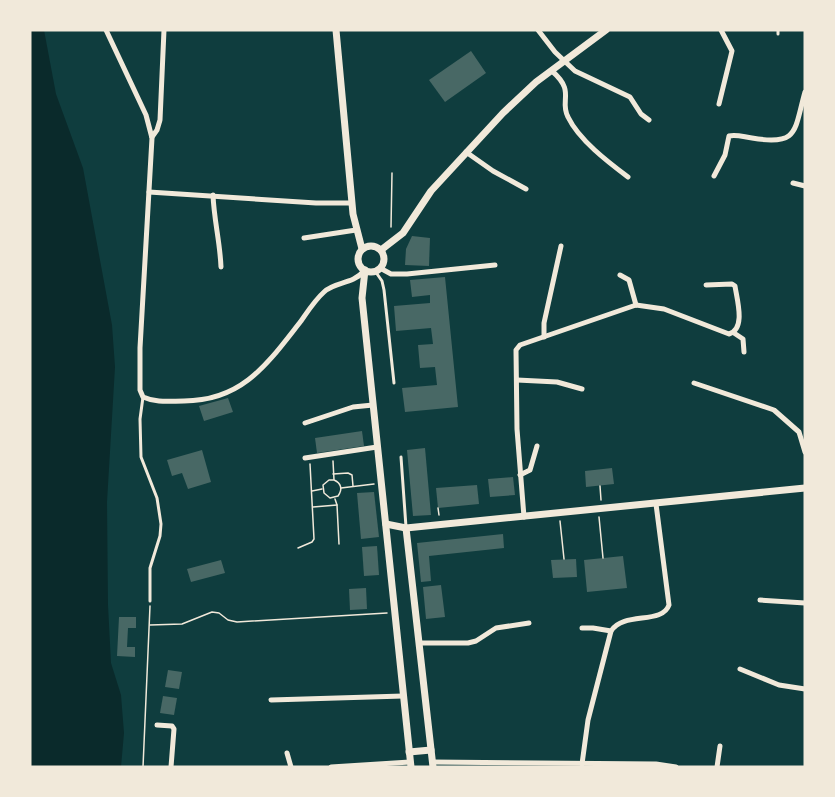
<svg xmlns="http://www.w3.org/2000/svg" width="835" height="797" viewBox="0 0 835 797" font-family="Rubik,sans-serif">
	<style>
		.water { fill: #0a2a2b }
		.building { fill: #486865 }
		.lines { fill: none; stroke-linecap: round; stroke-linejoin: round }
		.path { stroke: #f1e9da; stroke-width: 1.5 }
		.service { stroke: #f1e9da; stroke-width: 3 }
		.minor { stroke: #f1e9da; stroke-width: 5 }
		.tertiary { stroke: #f1e9da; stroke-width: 7 }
	</style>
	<rect width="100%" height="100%" fill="#0f3d3e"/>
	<!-- water -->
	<path class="water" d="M30 30H44L56 94 83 168 112 325 115 367 107 502 108 605 111 663 121 695 124 733 121 767H30Z"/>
	<!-- building -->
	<g class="building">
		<path d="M471 51 486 73 445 102 429 80Z"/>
		<path d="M412 236 430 238 429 266 405 265 406 249Z"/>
		<path d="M445 277 458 407 405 412 402 388 437 385 435 367 420 368 418 345 433 344 431 328 396 331 394 306 430 303V295L412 297 410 280Z"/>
		<path d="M228 398 233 412 204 421 199 406Z"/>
		<path d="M362 431 364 446 317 453 315 438Z"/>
		<path d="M425 448 431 515 413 516 407 450Z"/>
		<path d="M202 450 211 482 188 489 182 473 172 476 167 460Z"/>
		<path d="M612 468 614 484 586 487 585 471Z"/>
		<path d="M513 477 515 495 490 497 488 479Z"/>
		<path d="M477 485 479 504 438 508 436 488Z"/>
		<path d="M374 492 379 537 361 539 357 493Z"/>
		<path d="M503 534 504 548 429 556 431 581 421 582 417 543Z"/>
		<path d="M377 546 379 575 364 576 362 547Z"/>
		<path d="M623 556 627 588 587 592 584 560Z"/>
		<path d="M576 559 577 577 553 578 551 560Z"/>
		<path d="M221 560 225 573 191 582 187 569Z"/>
		<path d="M441 585 445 617 426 619 423 587Z"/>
		<path d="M366 588 367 609 350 610 349 589Z"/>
		<path d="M119 617H136V628H128L127 647H135V657L117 656Z"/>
		<path d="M168 670 182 672 179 689 165 687Z"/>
		<path d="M163 696 177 698 174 715 160 713Z"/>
	</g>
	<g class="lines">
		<!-- path -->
		<g class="path">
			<path d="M391 227 392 173"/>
			<path d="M333 461 334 480C341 483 343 489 338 496L330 498 324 493 323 485 329 480H334"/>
			<path d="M333 474 348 473 352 475 353 486"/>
			<path d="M600 486 601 500"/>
			<path d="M341 488 374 484"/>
			<path d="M312 491 322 489"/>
			<path d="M335 499 337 505 339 544"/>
			<path d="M313 507 337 505"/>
			<path d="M438 508 439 515"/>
			<path d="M599 517 603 558"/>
			<path d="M560 521 564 559"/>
			<path d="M298 548 312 542 314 539 310 464"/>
			<path d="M150 625 182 624 212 612 219 613 228 620 237 622 387 613"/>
			<path d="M143 767 150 606"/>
		</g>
		<!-- service -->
		<g class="service">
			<path d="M778 34V30"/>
			<path d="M375 271 382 281 384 290 394 383"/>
			<path d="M143 397 140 419 141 457 157 498 161 524 160 536 150 568V601"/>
			<path d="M401 457 406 527"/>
		</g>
		<!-- minor -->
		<g class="minor">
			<path d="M106 30 146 115 152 138 140 348V390L143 397C156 403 170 401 184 401 243 401 268 363 301 321 308 311 315 300 324 292 336 281 352 285 364 271"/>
			<path d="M538 30 555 52 575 71 630 97 641 114 649 120"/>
			<path d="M552 71C576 92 559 100 568 117 579 140 608 162 628 177"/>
			<path d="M719 104 732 51 721 30"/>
			<path d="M152 137 157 130 160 120 164 30"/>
			<path d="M466 152 493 171 526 189"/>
			<path d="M714 176 725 155 729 136C736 134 744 137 752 138 799 146 794 131 805 92"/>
			<path d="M793 183 805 186"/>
			<path d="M149 192 316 203H352"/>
			<path d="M213 195C214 220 220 242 221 267"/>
			<path d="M304 238 356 230"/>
			<path d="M380 268 391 274H407L495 265"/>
			<path d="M620 275 629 280 636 305"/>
			<path d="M734 333 743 339 744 352"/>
			<path d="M544 337V323L561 246"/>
			<path d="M517 380 557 382 582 389"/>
			<path d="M694 383 774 410 799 432 805 452"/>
			<path d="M305 423 353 407 373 405"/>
			<path d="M305 458 377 447"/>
			<path d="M520 475 530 470 537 446"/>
			<path d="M524 517 517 429 516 350 520 345 636 305 664 309 729 334C746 329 737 300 735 286L732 284 706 285"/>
			<path d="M760 600 805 603"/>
			<path d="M582 628H593L611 631"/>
			<path d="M419 643H468L476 641 496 628 529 623"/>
			<path d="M740 669 779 685 805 689"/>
			<path d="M271 700 403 696"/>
			<path d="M157 725 172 726 174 729 171 767"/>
			<path d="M287 753 291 767"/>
			<path d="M432 762 656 764 676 767"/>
			<path d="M582 764 588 720 611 631C624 611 662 625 669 605L656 504"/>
			<path d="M331 767 410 762"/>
			<path d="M717 767 720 746"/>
		</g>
		<!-- tertiary -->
		<g class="tertiary">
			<path d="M336 30 353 214 362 249"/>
			<circle cx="371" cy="259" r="13"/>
			<path d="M381 250 403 233 431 191 503 113 536 82 606 30"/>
			<path d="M365 270 362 298 411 767"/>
			<path d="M386 524 406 528 805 488"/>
			<path d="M406 528 433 767"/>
			<path d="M409 752 431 750"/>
		</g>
	</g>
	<!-- border -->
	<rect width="835" height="797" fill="none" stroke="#f1e9da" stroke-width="63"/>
</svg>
